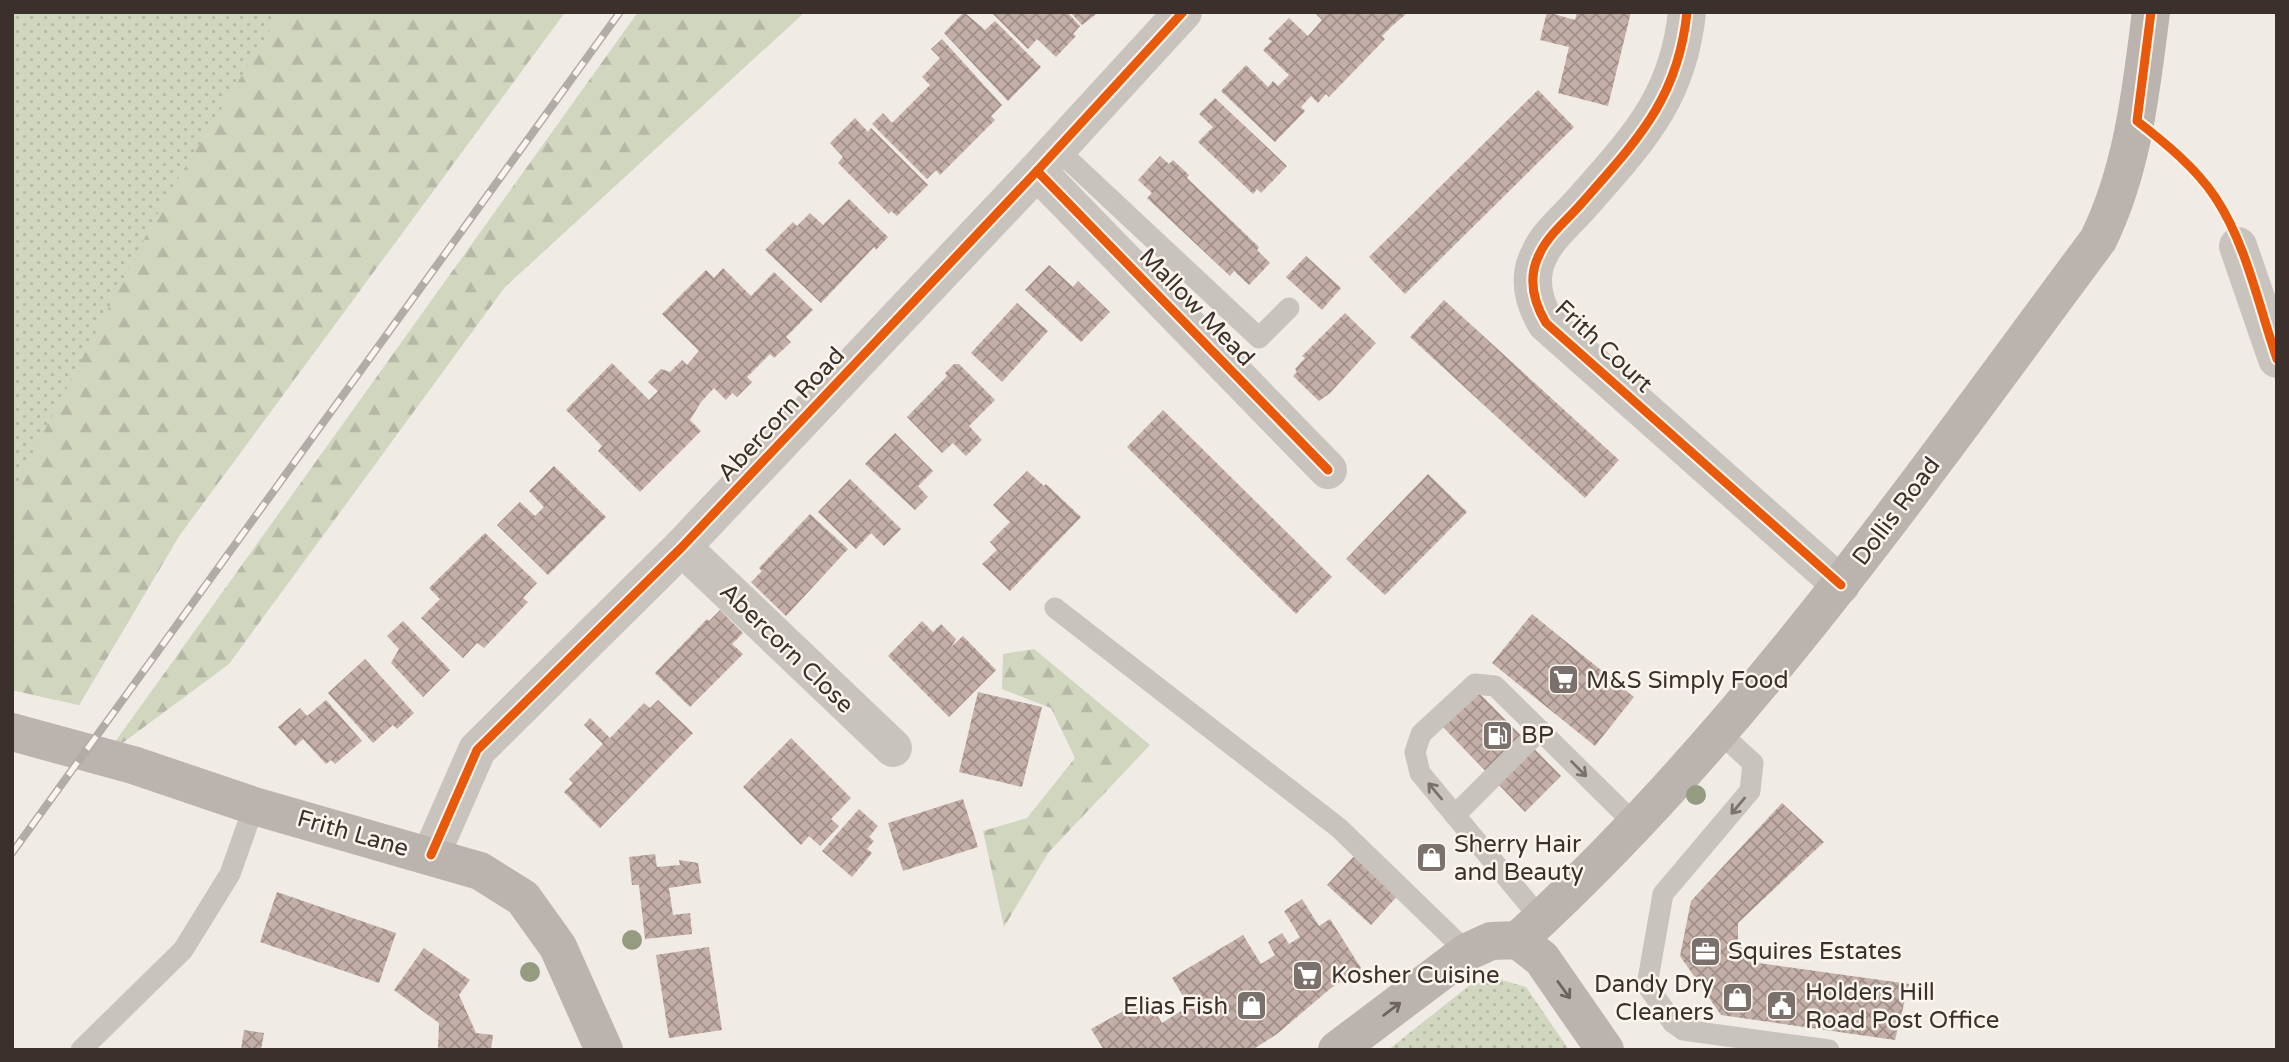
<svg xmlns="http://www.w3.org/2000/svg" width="2289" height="1062" viewBox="0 0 2289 1062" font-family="'Varela Round',sans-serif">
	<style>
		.grass { fill: url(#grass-dots) }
		.forest { fill: url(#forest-firs) }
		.building { fill: url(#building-cross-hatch) }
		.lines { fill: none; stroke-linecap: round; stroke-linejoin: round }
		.lane { stroke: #c9c3be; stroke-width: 21 }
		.street { stroke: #c9c3be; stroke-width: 38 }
		.secondary { stroke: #bab3ae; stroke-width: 38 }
		.rail-casing { stroke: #b1aca8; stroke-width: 8 }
		.rail { stroke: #fbf5ee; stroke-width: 5; stroke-dasharray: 16; stroke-linecap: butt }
		.cycleway-casing { stroke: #fbf5ee; stroke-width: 13 }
		.cycleway { stroke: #e8590c; stroke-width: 9 }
		.tree { fill: #959b80 }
		.oneway { stroke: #7b726d }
		.oneway2 { stroke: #6e645f }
		.labels { text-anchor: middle; stroke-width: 5; stroke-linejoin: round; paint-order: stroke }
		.street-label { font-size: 24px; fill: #3b302b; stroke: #fbf5ee }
		.poi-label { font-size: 24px; fill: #3b302b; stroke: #fbf5ee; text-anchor: start }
	</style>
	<defs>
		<pattern id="grass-dots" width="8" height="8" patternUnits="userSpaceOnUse" patternTransform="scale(1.75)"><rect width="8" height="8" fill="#d1d6bf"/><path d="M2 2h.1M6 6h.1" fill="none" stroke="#b4b8a4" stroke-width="1.8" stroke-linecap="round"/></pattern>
		<pattern id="forest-firs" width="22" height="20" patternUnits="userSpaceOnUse" patternTransform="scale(1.75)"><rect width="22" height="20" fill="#d1d6bf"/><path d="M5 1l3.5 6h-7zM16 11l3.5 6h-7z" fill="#b4b8a4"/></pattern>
		<pattern id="building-cross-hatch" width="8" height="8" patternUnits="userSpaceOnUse" patternTransform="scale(1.75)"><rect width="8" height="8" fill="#c3afa7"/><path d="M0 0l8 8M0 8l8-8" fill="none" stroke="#a08f88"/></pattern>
	</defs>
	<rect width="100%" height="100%" fill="#f0ebe5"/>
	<!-- grass -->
	<g class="grass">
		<path d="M12 12H565L179 536 79 705 12 690Z"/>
		<path d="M1498 979 1526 987 1569 1050H1388L1470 985Z"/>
	</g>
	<!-- forest -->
	<g class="forest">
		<path d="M281 12H565L179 536 79 705 12 690V493L163 203Z"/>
		<path d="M638 12H805L505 287 229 664 105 756Z"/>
		<path d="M1034 649 1150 745 1048 853 1004 927 983 831 1027 818 1075 758 1051 708 1002 689 1003 654Z"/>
	</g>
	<!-- building -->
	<g class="building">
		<path d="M964 12 985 30 995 21 1041 67 1008 101 944 33Z"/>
		<path d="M991 12H1067L1080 26 1073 34 1076 36 1056 57 1037 39 1028 49Z"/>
		<path d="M1070 12H1099L1082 25Z"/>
		<path d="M1314 12 1406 14 1392 26 1382 36 1385 39 1329 97 1326 94 1318 103 1311 96 1301 107 1305 111 1275 142 1221 91 1246 65 1268 87 1273 81 1278 86 1289 75 1263 50 1272 41 1268 39 1289 18 1308 36 1322 20Z"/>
		<path d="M1547 12 1575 20 1577 12H1631L1608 106 1558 93 1569 47 1540 40Z"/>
		<path d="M942 39 1002 105 991 116 995 120 940 175 936 170 927 179 872 124 883 113 892 123 930 85 922 77 940 58 931 49Z"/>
		<path d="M1538 90 1574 127 1405 294 1369 257Z"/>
		<path d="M1215 98 1287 166 1261 193 1257 189 1253 194 1198 142 1213 127 1199 114Z"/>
		<path d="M855 118 868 132 871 128 928 185 897 216 891 211 889 214 838 163 843 157 830 143Z"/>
		<path d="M1160 156 1169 164 1173 160 1189 175 1187 178 1259 247 1257 250 1270 263 1249 285 1234 271 1230 276 1147 198 1152 193 1138 180Z"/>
		<path d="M849 199 888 237 876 250 874 247 821 303 765 250 793 222 797 226 810 213 823 225Z"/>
		<path d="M1306 256 1341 288 1322 310 1286 277Z"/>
		<path d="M1049 265 1073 287 1078 281 1110 312 1081 342 1025 290Z"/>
		<path d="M723 268 751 296 774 272 813 310 786 337 791 342 774 358 770 354 747 377 752 382 737 397 732 393 726 400 714 388 701 402 690 420 701 431 640 492 598 451 602 446 566 410 612 363 649 400 658 391 648 382 661 369 670 372 682 360 687 365 699 351 662 314 706 270 714 278Z"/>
		<path d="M1444 300 1619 460 1585 498 1410 337Z"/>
		<path d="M1017 303 1048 331 1002 382 971 353Z"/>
		<path d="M1345 313 1376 343 1330 393 1319 401 1293 376 1297 372 1295 369 1305 358 1302 356Z"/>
		<path d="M954 364H959L995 400 969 426 982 440 966 456 953 443 942 453 907 417 947 376 945 373Z"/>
		<path d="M1163 410 1332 577 1296 614 1127 447Z"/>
		<path d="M895 433 933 471 918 486 928 497 915 510 865 464Z"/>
		<path d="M554 466 606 517 548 575 497 525 520 502 535 516 544 507 529 491Z"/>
		<path d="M1027 471 1044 486 1046 484 1081 517 1010 591 982 564 997 550 990 542 1010 522 993 505Z"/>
		<path d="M1428 474 1467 512 1385 595 1346 559Z"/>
		<path d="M850 479 901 529 884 546 871 533 856 549 818 512Z"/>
		<path d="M810 514 848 549 786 616 751 582 762 571 759 568Z"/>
		<path d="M485 533 537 583 523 598 528 602 484 648 477 643 463 658 421 618 440 599 429 588Z"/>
		<path d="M720 610 743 633 732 644 743 654 690 707 655 673 707 619 709 621Z"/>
		<path d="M1532 614 1634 697 1595 746 1492 663Z"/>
		<path d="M403 621 450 670 423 697 391 663 399 649 387 636Z"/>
		<path d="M922 621 933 632 941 624 956 639 951 647 963 636 996 670 949 717 888 656Z"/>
		<path d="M365 659 414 713 397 729 393 725 373 743 328 693Z"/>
		<path d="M978 692 1042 707 1022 787 959 772Z"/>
		<path d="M1479 693 1561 776 1525 812 1443 727Z"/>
		<path d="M326 700 362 741 335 764 331 760 326 764 303 739 295 746 278 727 300 708 307 716Z"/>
		<path d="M658 700 693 733 600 828 564 792 573 783 569 779 603 744 584 725 590 718 610 738 644 703 650 708Z"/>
		<path d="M791 738 851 798 831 819 839 826 820 846 809 836 801 845 743 787Z"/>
		<path d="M963 799 978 847 903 871 888 823Z"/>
		<path d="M1782 803 1824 842 1738 923V943L1751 962 1909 984 1895 1040 1721 1015 1680 956 1691 901Z"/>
		<path d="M859 809 878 826 869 837 874 841 867 849 872 853 852 877 822 851Z"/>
		<path d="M1357 853 1401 892 1371 925 1327 885Z"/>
		<path d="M655 854 657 867 680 865 679 860 698 863 701 883 669 888 673 915 690 913 692 934 645 939 639 885H632L629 857Z"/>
		<path d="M277 892 396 933 379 983 260 942Z"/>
		<path d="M1302 899 1319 926 1330 919 1361 968 1331 988 1277 1034 1252 1050H1104L1091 1029 1147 998 1162 1023 1189 1006 1172 978 1243 935 1261 964 1275 955 1268 942 1282 933 1289 944 1300 937 1284 911Z"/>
		<path d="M709 947 722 1030 669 1038 656 955Z"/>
		<path d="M424 948 470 980 459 995 476 1033 493 1035 491 1050H438L439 1023 394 990Z"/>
		<path d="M244 1030 264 1033 261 1050H241Z"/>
	</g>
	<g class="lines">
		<!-- lane -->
		<g class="lane">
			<path d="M1057 149 1259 338 1289 308"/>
			<path d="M1055 608 1339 828 1467 952"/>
			<path d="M1719 732 1753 763 1750 791 1663 894 1647 985 1673 1023 1683 1030 1829 1050"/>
			<path d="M1455 815 1540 730"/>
			<path d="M1541 919 1420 773 1415 752 1421 734 1475 684 1495 686 1635 824"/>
			<path d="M81 1050 183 950 230 874 254 806"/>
		</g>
		<!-- street -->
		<g class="street">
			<path d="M1687 12C1678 100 1636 141 1581 204 1568 219 1548 235 1540 253 1527 277 1533 301 1546 323L1841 585"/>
			<path d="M1037 171 1328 470"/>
			<path d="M2238 246 2277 359"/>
			<path d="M682 547 893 748"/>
			<path d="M431 855 477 750 682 547 1037 171 1183 12"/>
		</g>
		<!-- secondary -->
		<g class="secondary">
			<path d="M12 732 133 765 254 806 480 871 523 898 558 947 604 1050"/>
			<path d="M1518 940C1743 735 1917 483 2098 240 2133 169 2141 91 2151 12"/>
			<path d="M1337 1050 1467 952 1491 941 1518 940 1542 959 1605 1050"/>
		</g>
		<defs>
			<path id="rail" d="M12 853 620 12"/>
		</defs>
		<!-- rail casing -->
		<use href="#rail" class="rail-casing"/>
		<!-- rail -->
		<use href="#rail" class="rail"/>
		<defs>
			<g id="cycleway">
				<path d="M1687 12C1678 100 1636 141 1581 204 1568 219 1548 235 1540 253 1527 277 1533 301 1546 323L1841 585"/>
				<path d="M2151 12 2137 121C2164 142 2196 168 2215 197 2246 243 2259 307 2277 359"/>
				<path d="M1037 171 1328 470"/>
				<path d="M431 855 477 750 682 547 1037 171 1183 12"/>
			</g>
		</defs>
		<!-- cycleway casing -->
		<use href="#cycleway" class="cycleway-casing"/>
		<!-- cycleway -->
		<use href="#cycleway" class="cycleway"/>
	</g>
	<!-- trees -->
	<g class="tree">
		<circle cx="1696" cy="795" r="10"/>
		<circle cx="632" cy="940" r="10"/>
		<circle cx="530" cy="972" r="10"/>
	</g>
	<!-- one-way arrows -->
	<defs><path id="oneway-shaft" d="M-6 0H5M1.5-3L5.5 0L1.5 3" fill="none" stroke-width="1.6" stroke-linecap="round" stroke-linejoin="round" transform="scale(1.75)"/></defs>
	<g class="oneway">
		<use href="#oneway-shaft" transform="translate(1579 769) rotate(45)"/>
		<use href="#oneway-shaft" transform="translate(1435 791) rotate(-130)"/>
		<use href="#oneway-shaft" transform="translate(1738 806) rotate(130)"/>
	</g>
	<g class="oneway2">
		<use href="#oneway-shaft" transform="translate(1564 990) rotate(54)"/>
		<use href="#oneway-shaft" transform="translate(1392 1009) rotate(-37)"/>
	</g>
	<!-- icons -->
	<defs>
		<symbol id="supermarket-square" viewBox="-11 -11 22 22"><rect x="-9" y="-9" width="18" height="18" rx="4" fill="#7a716c" stroke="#fbf5ee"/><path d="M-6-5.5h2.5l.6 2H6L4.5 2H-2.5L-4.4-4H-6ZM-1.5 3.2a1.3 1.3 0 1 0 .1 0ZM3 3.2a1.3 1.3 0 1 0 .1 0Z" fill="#fff"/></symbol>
		<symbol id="fuel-square" viewBox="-11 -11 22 22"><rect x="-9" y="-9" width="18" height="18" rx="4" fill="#7a716c" stroke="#fbf5ee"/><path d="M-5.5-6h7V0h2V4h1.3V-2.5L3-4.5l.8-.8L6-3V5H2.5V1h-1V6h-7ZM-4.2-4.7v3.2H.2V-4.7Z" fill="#fff"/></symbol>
		<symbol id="shop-square" viewBox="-11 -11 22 22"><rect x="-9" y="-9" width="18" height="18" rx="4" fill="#7a716c" stroke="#fbf5ee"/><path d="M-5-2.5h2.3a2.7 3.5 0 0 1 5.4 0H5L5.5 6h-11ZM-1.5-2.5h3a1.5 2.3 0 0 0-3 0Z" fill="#fff"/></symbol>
		<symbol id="office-square" viewBox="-11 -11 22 22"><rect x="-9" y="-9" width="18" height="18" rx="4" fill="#7a716c" stroke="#fbf5ee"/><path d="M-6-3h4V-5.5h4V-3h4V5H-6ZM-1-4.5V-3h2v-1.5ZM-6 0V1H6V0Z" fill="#fff"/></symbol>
		<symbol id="civic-square" viewBox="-11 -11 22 22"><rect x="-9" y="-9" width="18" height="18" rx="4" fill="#7a716c" stroke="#fbf5ee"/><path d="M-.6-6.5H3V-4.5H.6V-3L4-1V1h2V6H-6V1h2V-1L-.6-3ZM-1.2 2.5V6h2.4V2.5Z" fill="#fff"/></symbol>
	</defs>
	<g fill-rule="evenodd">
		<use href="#supermarket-square" x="1546" y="662" width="35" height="35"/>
		<use href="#fuel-square" x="1480" y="718" width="35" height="35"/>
		<use href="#shop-square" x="1414" y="840" width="35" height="35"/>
		<use href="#office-square" x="1688" y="934" width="35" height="35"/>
		<use href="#supermarket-square" x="1290" y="958" width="35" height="35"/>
		<use href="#shop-square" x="1720" y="980" width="35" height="35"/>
		<use href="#shop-square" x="1234" y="988" width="35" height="35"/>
		<use href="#civic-square" x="1764" y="988" width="35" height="35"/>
	</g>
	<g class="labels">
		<!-- street labels -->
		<g class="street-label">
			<text transform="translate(1197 307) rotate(46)" y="8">Mallow Mead</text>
			<text transform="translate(1604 346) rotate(43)" y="8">Frith Court</text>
			<text transform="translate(781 414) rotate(-47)" y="8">Abercorn Road</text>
			<text transform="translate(1896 511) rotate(-53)" y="8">Dollis Road</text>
			<text transform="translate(787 648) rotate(44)" y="8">Abercorn Close</text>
			<text transform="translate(353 833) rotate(16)" y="8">Frith Lane</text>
		</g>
		<!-- poi labels -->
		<g class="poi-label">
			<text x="1586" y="688">M&amp;S Simply Food</text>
			<text x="1521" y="743">BP</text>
			<text x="1454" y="852">Sherry Hair<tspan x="1454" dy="28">and Beauty</tspan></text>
			<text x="1728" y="959">Squires Estates</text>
			<text x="1331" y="983">Kosher Cuisine</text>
			<text x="1714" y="992" text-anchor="end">Dandy Dry<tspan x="1714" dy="28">Cleaners</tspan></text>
			<text x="1805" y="1000">Holders Hill<tspan x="1805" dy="28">Road Post Office</tspan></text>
			<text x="1228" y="1014" text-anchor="end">Elias Fish</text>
		</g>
	</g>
	<!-- border -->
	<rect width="2289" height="1062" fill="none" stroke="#3b302b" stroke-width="28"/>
</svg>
